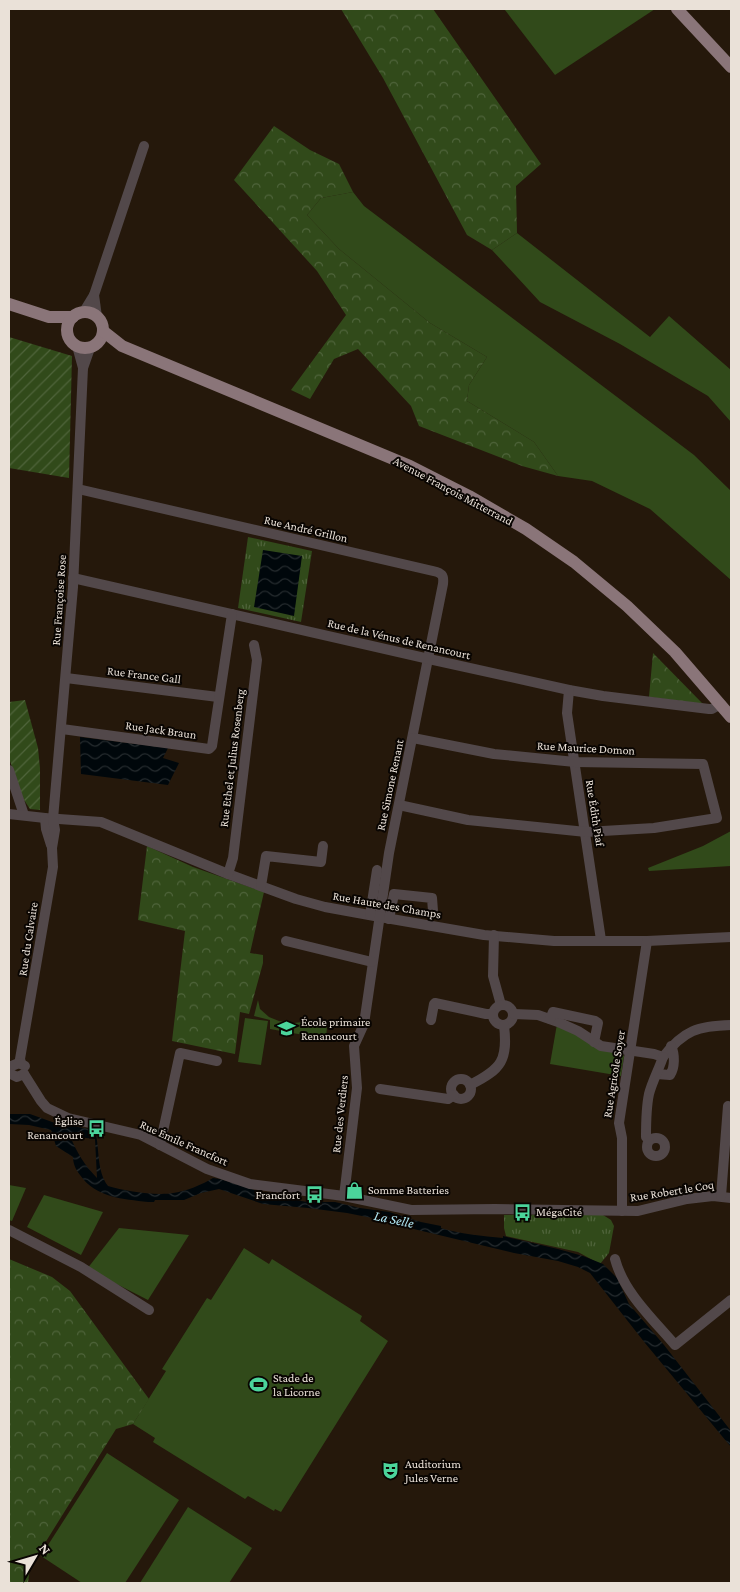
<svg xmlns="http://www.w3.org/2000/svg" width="740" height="1592" viewBox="0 0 740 1592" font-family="'Crimson Pro',serif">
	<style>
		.grass { fill: #314a1a }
		.forest { fill: url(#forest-crowns) }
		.park { fill: url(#park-tufts) }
		.garden { fill: url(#garden-furrows) }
		.water { fill: url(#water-waves); fill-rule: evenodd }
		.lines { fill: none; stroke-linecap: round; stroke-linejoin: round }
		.minor { stroke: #52484a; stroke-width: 10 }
		.major { stroke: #8a7579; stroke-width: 12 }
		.labels { text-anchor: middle; stroke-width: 4; stroke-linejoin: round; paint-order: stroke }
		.street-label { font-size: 12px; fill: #eae1d8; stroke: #090502 }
		.poi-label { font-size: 12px; fill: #eae1d8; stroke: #090502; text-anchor: start }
		.water-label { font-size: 14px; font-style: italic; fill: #b0e7f4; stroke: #090502 }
	</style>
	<defs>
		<pattern id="forest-crowns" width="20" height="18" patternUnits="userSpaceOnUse" patternTransform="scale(1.25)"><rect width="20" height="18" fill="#314a1a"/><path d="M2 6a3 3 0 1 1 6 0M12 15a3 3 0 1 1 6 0" fill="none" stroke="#4f643b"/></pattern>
		<pattern id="park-tufts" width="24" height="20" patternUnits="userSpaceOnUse" patternTransform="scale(1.25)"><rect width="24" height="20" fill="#314a1a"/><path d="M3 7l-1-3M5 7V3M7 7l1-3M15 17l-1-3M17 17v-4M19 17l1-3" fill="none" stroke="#4f643b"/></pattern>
		<pattern id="garden-furrows" width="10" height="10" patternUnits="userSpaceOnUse" patternTransform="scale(1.25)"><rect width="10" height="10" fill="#314a1a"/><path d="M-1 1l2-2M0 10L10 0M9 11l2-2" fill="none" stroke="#4f643b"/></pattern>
		<pattern id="water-waves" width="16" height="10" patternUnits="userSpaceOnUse" patternTransform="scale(1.25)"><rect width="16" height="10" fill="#00070b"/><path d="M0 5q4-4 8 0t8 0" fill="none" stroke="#252b2e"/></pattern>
	</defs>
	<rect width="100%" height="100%" fill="#25180b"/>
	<!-- grass -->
	<g class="grass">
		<path d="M505 9H655L555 75 505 10Z"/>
		<path d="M353 192 364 206 694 455 731 491V580L650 509 592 481 558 476 534 442 467 401 469 385 487 357 430 323 339 249 307 215 321 198Z"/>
		<path d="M517 233 650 337 669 316 731 370V422L708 396 620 344 540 302 492 250Z"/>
		<path d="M731 831V866L649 871 648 868 703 846Z"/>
		<path d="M258 1000 260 1009 269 1017 279 1021 294 1023 310 1021 327 1026 326 1039 270 1029V1020L254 1016Z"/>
		<path d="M245 1018 268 1021 261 1065 238 1062Z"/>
		<path d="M557 1024 620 1052 624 1056 621 1076 550 1064Z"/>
		<path d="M9 1185 26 1188 12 1221 9 1220Z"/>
		<path d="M44 1195 103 1212 81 1255 27 1227Z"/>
		<path d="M119 1228 189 1235 148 1300 87 1269Z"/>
		<path d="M244 1248 269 1264 272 1259 362 1316 360 1321 388 1341 281 1512 275 1509 274 1511 248 1496 245 1499 153 1442 155 1438 133 1424 166 1371 162 1369 207 1298 211 1300Z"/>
		<path d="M107 1453 179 1500 125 1583H82L41 1556Z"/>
		<path d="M188 1507 252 1548 229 1583H140Z"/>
	</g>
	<!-- forest -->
	<g class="forest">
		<path d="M341 9H433L541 164 516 186 517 233 492 250 467 235 383 78Z"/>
		<path d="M274 126 310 150 339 164 353 192 321 198 307 215 339 249 430 323 487 357 469 385 467 401 534 442 558 476 522 466 419 426 411 406 358 349 334 359 310 399 291 390 346 315 317 271 234 180Z"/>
		<path d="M653 653 703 704 649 697Z"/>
		<path d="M147 846 193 867 264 892 250 953 263 955V963L249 1014 240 1012 235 1054 172 1041 185 931 138 920Z"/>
		<path d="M9 1259 52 1277 70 1291 149 1399 133 1424 116 1429 30 1567 28 1583H9Z"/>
	</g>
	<!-- park -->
	<g class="park">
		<path d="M248 537 312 551 301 622 238 608Z"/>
		<path d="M593 1214 603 1215 611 1220 614 1226 609 1253 600 1264 578 1252 506 1236 504 1228V1215Z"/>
	</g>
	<!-- garden -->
	<g class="garden">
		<path d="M9 337 72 356 69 478 9 468Z"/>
		<path d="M25 700 38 748 40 768V810L30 809 22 797 9 758V702Z"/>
	</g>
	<!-- water -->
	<g class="water">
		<path d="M263 550 302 556 294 616 254 607Z"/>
		<path d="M80 737 168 748 163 758 179 763 168 785 81 774Z"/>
		<path d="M9 1114H30L55 1123 95 1130C100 1148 96 1170 108 1186 125 1191 156 1196 173 1193 184 1192 204 1184 213 1178L220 1179 273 1196 307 1202H335L360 1208 389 1212 421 1222 441 1226V1228C459 1234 483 1236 503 1238V1236L558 1249 583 1256 603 1264 617 1278 629 1304 664 1345 731 1431V1447L645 1343 590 1273 578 1267 558 1261 514 1253 397 1225 392 1222 347 1213 308 1208 263 1204 219 1189 201 1193 184 1200H155L154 1202H148C123 1199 96 1198 80 1175 76 1170 73 1164 73 1157L56 1146 51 1130 29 1125 9 1124ZM70 1136 95 1139 97 1178C85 1166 76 1151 70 1136Z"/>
	</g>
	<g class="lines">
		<!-- minor -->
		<g class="minor">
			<path d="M94 295 97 317"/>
			<path d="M83 313 94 295 144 146"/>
			<path d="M77 346 83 368"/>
			<path d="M78 489 433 571C442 573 444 575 443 584L389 853 364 1024 354 1046 357 1088 344 1196"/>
			<path d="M73 578 429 659 569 690 603 696 709 709H712L721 704"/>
			<path d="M66 678 218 697"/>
			<path d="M569 690 567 713 601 940"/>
			<path d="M62 729 209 749 212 746 232 614"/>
			<path d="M9 770 24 815"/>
			<path d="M399 805 468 820 586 832 654 828 717 818 703 764 575 762 494 754 413 738"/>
			<path d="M9 814 45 818 101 822 228 874 296 899 325 907 380 917 484 935 554 941H647L731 937"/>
			<path d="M45 818 46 829 51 845"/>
			<path d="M228 874 233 858 257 660 254 645"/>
			<path d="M261 886 266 856 321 862 323 846"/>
			<path d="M370 915 377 870"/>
			<path d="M389 919 394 894 432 898 433 911"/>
			<path d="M494 935 493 976 501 1005"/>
			<path d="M286 941 372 962"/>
			<circle cx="503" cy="1015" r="10"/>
			<path d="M514 1014 538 1015 558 1022 578 1031 601 1046 654 1054 663 1057C684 1030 698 1026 731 1025"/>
			<path d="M550 1019 553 1012 595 1021 598 1023 594 1042"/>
			<path d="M431 1020 434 1004 435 1003 486 1014H493"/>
			<path d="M21 1063 20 1059 53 867 52 848 55 830 53 819 73 587 83 368 90 348"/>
			<path d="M9 1067 19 1063 25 1066"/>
			<path d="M9 1073 17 1077 24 1074"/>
			<path d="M24 1074 41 1101 47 1108 68 1118 141 1135 207 1169 250 1184 344 1196 411 1210 495 1209 638 1211 687 1199 713 1196 731 1198"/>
			<path d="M657 1074 670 1075C675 1068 675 1054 671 1046"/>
			<circle cx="461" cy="1089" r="10"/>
			<path d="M470 1085C502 1069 508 1060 504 1025"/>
			<path d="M380 1089 448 1099 454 1095"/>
			<circle cx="656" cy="1147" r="9"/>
			<path d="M649 1140 646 1137C646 1123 646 1108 649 1094 652 1082 659 1069 663 1057"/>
			<path d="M160 1145 180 1053 217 1061"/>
			<path d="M721 1196 728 1106"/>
			<path d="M622 1211V1138L619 1123 647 941"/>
			<path d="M9 1230 81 1267 149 1310"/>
			<path d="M615 1259C624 1293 653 1319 675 1345L731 1300"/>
		</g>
		<!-- major -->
		<g class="major">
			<path d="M677 9 731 67"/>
			<path d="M9 304 49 317H73"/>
			<circle cx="85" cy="330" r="18"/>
			<path d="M103 331 122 346 410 466 469 496 526 529 574 562 627 606 675 652 731 717"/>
		</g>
	</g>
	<!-- icons -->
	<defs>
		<symbol id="school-bare" viewBox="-9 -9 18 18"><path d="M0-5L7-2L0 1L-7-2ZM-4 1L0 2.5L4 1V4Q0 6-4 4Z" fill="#4bd49b" stroke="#090502" stroke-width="2.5" paint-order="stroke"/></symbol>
		<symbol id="bus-bare" viewBox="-9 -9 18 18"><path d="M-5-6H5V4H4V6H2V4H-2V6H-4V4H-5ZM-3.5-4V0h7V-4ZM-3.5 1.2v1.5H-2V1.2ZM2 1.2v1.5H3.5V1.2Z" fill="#4bd49b" stroke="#090502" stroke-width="2.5" paint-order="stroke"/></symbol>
		<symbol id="shop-bare" viewBox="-9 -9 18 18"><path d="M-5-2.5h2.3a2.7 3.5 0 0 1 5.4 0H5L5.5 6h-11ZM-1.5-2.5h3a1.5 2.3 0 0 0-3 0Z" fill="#4bd49b" stroke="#090502" stroke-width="2.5" paint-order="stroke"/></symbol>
		<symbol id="stadium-bare" viewBox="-9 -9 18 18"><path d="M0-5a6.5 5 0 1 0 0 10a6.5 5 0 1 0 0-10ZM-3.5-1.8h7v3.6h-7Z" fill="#4bd49b" stroke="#090502" stroke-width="2.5" paint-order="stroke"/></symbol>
		<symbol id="theatre-bare" viewBox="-9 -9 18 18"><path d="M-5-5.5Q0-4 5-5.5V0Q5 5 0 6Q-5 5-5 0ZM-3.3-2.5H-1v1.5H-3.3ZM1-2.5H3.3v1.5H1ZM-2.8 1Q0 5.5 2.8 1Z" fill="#4bd49b" stroke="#090502" stroke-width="2.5" paint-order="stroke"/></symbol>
	</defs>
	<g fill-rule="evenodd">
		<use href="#school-bare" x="274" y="1016" width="25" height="25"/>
		<use href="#bus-bare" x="84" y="1116" width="25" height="25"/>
		<use href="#shop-bare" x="342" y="1178" width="25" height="25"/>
		<use href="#bus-bare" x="302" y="1182" width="25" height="25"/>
		<use href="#bus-bare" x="510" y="1200" width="25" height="25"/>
		<use href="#stadium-bare" x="246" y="1372" width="25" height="25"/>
		<use href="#theatre-bare" x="378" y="1458" width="25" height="25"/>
	</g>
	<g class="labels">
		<!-- street labels -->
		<g class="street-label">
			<text transform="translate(453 491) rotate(28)" y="4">Avenue François Mitterrand</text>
			<text transform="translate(306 529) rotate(13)" y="4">Rue André Grillon</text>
			<text transform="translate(59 600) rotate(-86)" y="4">Rue Françoise Rose</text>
			<text transform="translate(399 639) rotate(13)" y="4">Rue de la Vénus de Renancourt</text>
			<text transform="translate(144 675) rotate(7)" y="4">Rue France Gall</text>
			<text transform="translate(161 730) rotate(8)" y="4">Rue Jack Braun</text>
			<text transform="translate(586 748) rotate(3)" y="4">Rue Maurice Domon</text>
			<text transform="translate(232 758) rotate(-83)" y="4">Rue Ethel et Julius Rosenberg</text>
			<text transform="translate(390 785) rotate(-78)" y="4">Rue Simone Renant</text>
			<text transform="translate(595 813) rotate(81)" y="4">Rue Édith Piaf</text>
			<text transform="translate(387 905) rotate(10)" y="4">Rue Haute des Champs</text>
			<text transform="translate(28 939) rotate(-81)" y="4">Rue du Calvaire</text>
			<text transform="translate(614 1074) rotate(-81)" y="4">Rue Agricole Soyer</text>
			<text transform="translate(340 1114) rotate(-84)" y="4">Rue des Verdiers</text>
			<text transform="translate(184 1143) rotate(24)" y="4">Rue Émile Francfort</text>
			<text transform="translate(672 1191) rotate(-9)" y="4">Rue Robert le Coq</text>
		</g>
		<!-- poi labels -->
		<g class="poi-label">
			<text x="301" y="1026">École primaire<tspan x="301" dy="14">Renancourt</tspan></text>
			<text x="83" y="1125" text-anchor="end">Église<tspan x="83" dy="14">Renancourt</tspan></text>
			<text x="368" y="1194">Somme Batteries</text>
			<text x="300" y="1199" text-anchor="end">Francfort</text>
			<text x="536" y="1216">MégaCité</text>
			<text x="273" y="1382">Stade de<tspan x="273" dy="14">la Licorne</tspan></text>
			<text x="405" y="1468">Auditorium<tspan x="405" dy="14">Jules Verne</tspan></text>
		</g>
		<!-- water labels -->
		<g class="water-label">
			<text transform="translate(394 1219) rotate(12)" y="5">La Selle</text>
		</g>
	</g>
	<!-- border -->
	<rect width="740" height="1592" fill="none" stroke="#eae1d8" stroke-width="20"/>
	<!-- north arrow -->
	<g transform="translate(35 1557) rotate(52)" stroke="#090502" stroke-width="4" paint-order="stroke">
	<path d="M0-4L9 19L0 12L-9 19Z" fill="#eae1d8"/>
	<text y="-8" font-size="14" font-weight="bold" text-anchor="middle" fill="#eae1d8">N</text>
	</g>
</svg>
